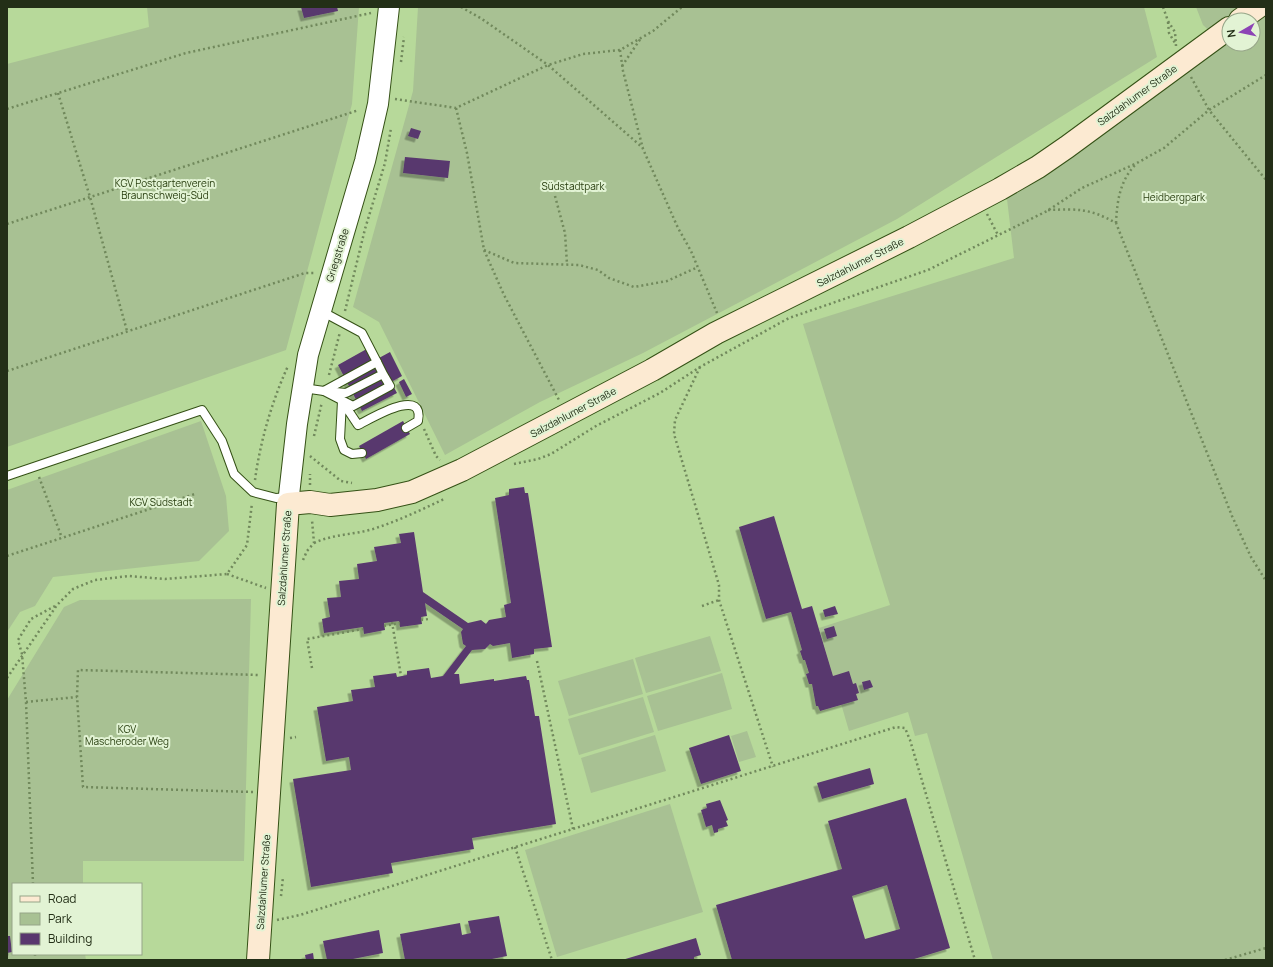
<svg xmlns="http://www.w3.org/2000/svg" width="1273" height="967" viewBox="0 0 1273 967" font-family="Manrope,sans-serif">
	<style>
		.green { fill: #a8c193; fill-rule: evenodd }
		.building { fill: #59376e; fill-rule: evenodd; filter: url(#shadow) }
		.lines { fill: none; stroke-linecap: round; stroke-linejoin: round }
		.service-casing { stroke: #355116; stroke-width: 10 }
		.tertiary-casing { stroke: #355116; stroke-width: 22 }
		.secondary-casing { stroke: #355116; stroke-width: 24 }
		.path { stroke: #71895c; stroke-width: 2.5; stroke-dasharray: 2 3; stroke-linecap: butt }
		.service { stroke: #fff; stroke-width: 8 }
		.tertiary { stroke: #fff; stroke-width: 20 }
		.secondary { stroke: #fcead2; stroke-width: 22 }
		.labels { text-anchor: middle; stroke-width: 4; stroke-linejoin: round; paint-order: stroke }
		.street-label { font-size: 10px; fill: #232f17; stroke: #e2f3d4 }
		.park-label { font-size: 10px; fill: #273d0e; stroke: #e2f3d4 }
	</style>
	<defs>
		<filter id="shadow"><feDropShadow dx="-3.5" dy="3.5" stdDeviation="0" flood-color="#0004"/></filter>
	</defs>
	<rect width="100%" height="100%" fill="#b7d99a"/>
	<!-- green -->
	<g class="green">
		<path d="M147 7H359L352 104 286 350 7 447V64L149 27Z"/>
		<path d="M418 7H1144L1157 57 897 219 643 353 540 402 445 455 379 322 353 307 413 91Z"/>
		<path d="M1196 7H1266V960H993L927 733 915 736 908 712 849 731 819 628 890 605 803 324 1014 258 1007 199 1060 166 1187 71 1216 37 1203 25ZM1229 20H1253V44H1229Z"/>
		<path d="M201 421 226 496 229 531 199 561 53 577 35 606 20 612 7 632V490Z"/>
		<path d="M251 599 244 861H83V884H13V954H85L86 960H7V700L64 607 80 600Z"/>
		<path d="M710 636 721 671 646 693 635 658Z"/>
		<path d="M633 659 643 694 569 716 558 681Z"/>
		<path d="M722 673 732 709 658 731 647 696Z"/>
		<path d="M643 697 654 732 579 755 568 719Z"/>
		<path d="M747 731 756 757 739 762 731 736Z"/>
		<path d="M655 735 666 771 591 793 581 758Z"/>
		<path d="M670 804 703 912 557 957 525 850Z"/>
	</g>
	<!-- building -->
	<g class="building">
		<path d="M301 7H337L338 11 304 18Z"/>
		<path d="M411 128 421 131 418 139 408 136Z"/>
		<path d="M405 157 450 161 448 178 403 173Z"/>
		<path d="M372 346 379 358 390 352 402 376 391 382 397 393 362 411 338 365Z"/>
		<path d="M404 379 412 394 406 397 399 382Z"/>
		<path d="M403 421 410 434 366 459 359 446Z"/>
		<path d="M524 487 525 493H528L552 647 534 649V654L512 658 510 643 493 646 490 644 485 649 472 650 454 674H459L460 684 494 679V681L526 676 527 680H529L535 716H539L556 824 472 838 474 849 391 863 393 873 311 887 293 779 351 770 349 757 326 761 317 707 353 701 351 690 375 687 373 676 396 673 397 677 407 675V671L429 668 431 678 443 676 466 646 463 644 461 632 463 629 425 603 427 616 421 617 422 624 400 627 399 621 384 623 385 630 364 634 363 627 324 633 322 619 330 617 327 598 341 597 339 581 359 579 357 564 377 561 374 547 401 543 399 534 414 532 423 592 468 623 481 620 486 624 489 620 506 617 504 605 511 603 495 498 509 495V489Z"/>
		<path d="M774 516 802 609 812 606 833 676 849 671 853 684 856 683 859 693 856 694 858 700 820 711 818 706H816L812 684H809L806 674 809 673 805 660H803L800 651 802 650 791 612 766 619 739 527Z"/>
		<path d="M835 606 838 614 825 617 823 610Z"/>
		<path d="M834 626 837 636 827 639 824 629Z"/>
		<path d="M870 680 873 687 864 690 862 682Z"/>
		<path d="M729 735 741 771 701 784 689 748Z"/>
		<path d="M870 768 874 784 822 799 817 783Z"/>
		<path d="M906 798 950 948 911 960H732L716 905 842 869 828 821ZM887 885 900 929 865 939 852 896Z"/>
		<path d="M720 800 728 820 726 821 728 826 718 829V832L714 833 712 825 706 827 701 810 707 808 706 804Z"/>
		<path d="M499 916 507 956 487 960H405L400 934 460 923 462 935 471 933 468 921Z"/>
		<path d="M379 930 383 953 348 960H327L323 941Z"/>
		<path d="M7 936H10L12 952 7 953Z"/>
		<path d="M696 938 701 955 694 957V960H622Z"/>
		<path d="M313 953 314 960H306L305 955Z"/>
	</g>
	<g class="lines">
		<defs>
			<g id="service">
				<path d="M377 362 383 374 346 393 324 391 353 406 390 386 383 374"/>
				<path d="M303 388 324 391 377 362 362 333 321 311"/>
				<path d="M362 453 352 454 344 450 340 439 342 401 358 425C369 420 425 385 418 421L406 428"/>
				<path d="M7 476 202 410 222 441 234 474 253 492 276 498 288 497"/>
			</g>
			<path id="tertiary" d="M288 504 297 424 308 355 365 161 378 104 389 7"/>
			<g id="secondary">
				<path d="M1240 20 1258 7"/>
				<path d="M258 960 288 504 310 502 330 505 377 500 412 492 462 470 652 370 716 333 909 237 1000 189 1038 167 1067 147 1229 28"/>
			</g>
		</defs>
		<!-- service casing -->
		<use href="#service" class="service-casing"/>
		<!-- tertiary casing -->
		<use href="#tertiary" class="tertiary-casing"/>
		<!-- secondary casing -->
		<use href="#secondary" class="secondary-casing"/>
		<!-- path -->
		<g class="path">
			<path d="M461 7 482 19 548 65 643 148"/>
			<path d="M1163 7 1168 21 1175 32 1176 46"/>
			<path d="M1168 22 1169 33 1175 43"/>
			<path d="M620 50 623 71 643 149 678 228 691 251 717 313"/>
			<path d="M401 62 404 37"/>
			<path d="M622 66 641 38"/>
			<path d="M1191 77 1209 110 1266 180"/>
			<path d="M58 93 90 197 127 331"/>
			<path d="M395 99 456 108 548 65 583 54 620 50 653 31 682 7"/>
			<path d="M456 108 467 153 484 250 504 295 559 400"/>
			<path d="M7 109 186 53 371 13"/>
			<path d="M555 196 565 233 567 264"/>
			<path d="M1048 210C1078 209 1089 208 1116 223L1232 516 1251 557 1266 581"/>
			<path d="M987 214 998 235"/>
			<path d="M1116 223C1117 201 1120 181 1135 165"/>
			<path d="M7 224 359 110"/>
			<path d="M484 250 514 263 579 265 598 270 609 278 634 287 667 281 698 267"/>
			<path d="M345 311 365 229 385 163 391 128"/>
			<path d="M700 367 675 420 674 434 719 585V600L773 767"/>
			<path d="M7 371 305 273H315"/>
			<path d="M329 375 340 332"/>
			<path d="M424 429 436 456 440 460"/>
			<path d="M314 436 322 402"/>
			<path d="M310 456 341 481 352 483"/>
			<path d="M514 464 538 459 551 454 596 426 660 393 700 367 789 318 928 270 1047 211 1082 188 1137 163 1164 148 1209 110 1266 75"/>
			<path d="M39 477 62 538"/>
			<path d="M255 480C260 442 272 401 288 366"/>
			<path d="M310 485V474"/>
			<path d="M314 543C333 534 353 535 373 529 398 521 421 510 444 499"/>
			<path d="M7 556 195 494"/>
			<path d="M303 560 307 551 314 543 312 520"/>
			<path d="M227 574 266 588"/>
			<path d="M702 606 719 600"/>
			<path d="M421 620 429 619"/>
			<path d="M392 622 401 676"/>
			<path d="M384 626 400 623"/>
			<path d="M537 661 573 829"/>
			<path d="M312 668 307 639 363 629"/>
			<path d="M7 678 57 605 73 589 95 580 129 576 165 579 227 574 247 545 252 503"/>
			<path d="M26 702 77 697"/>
			<path d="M290 738 296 737"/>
			<path d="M253 792 83 787 77 696 78 670 260 675"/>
			<path d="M515 847 552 960"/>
			<path d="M33 884 26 702 22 654 18 640 31 619 55 606"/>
			<path d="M281 896 283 877"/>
			<path d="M277 920 300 915 896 727 905 728 910 740 975 960"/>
			<path d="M35 954V960"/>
			<path d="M1225 960 1266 948"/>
		</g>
		<!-- service -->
		<use href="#service" class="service"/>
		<!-- tertiary -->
		<use href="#tertiary" class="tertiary"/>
		<!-- secondary -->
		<use href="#secondary" class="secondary"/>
	</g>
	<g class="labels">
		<!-- street labels -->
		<g class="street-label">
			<text transform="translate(1137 95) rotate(-36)" y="4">Salzdahlumer Straße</text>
			<text transform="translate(337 255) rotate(-73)" y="4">Griegstraße</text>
			<text transform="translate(860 262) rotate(-27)" y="4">Salzdahlumer Straße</text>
			<text transform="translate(573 412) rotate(-28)" y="4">Salzdahlumer Straße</text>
			<text transform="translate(284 558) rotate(-86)" y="4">Salzdahlumer Straße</text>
			<text transform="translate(263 882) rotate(-86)" y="4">Salzdahlumer Straße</text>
		</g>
		<!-- park labels -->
		<g class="park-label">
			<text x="165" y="187">KGV Postgartenverein<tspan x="165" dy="12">Braunschweig-Süd</tspan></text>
			<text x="573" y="190">Südstadtpark</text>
			<text x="1174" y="201">Heidbergpark</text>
			<text x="161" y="506">KGV Südstadt</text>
			<text x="127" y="733">KGV<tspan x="127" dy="12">Mascheroder Weg</tspan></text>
		</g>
	</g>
	<!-- border -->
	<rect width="1273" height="967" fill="none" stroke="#232f17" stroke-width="16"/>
	<!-- legend -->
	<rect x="12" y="883" width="130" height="72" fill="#e2f3d4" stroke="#96a588"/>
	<rect x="20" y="896" width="20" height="6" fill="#fcead2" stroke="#96a588"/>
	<text x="48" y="903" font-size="12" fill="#232f17">Road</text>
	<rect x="20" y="913" width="20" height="12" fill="#a8c193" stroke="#96a588"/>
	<text x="48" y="923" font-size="12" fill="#232f17">Park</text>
	<rect x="20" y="933" width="20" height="12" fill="#59376e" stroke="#96a588"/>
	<text x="48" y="943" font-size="12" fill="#232f17">Building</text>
	<!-- north arrow -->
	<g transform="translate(1241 32) rotate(261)"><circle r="19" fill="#e2f3d4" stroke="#96a588"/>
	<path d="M0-3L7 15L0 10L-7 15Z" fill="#8c43b5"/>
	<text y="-6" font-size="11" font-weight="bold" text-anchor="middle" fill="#232f17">N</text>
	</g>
</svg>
